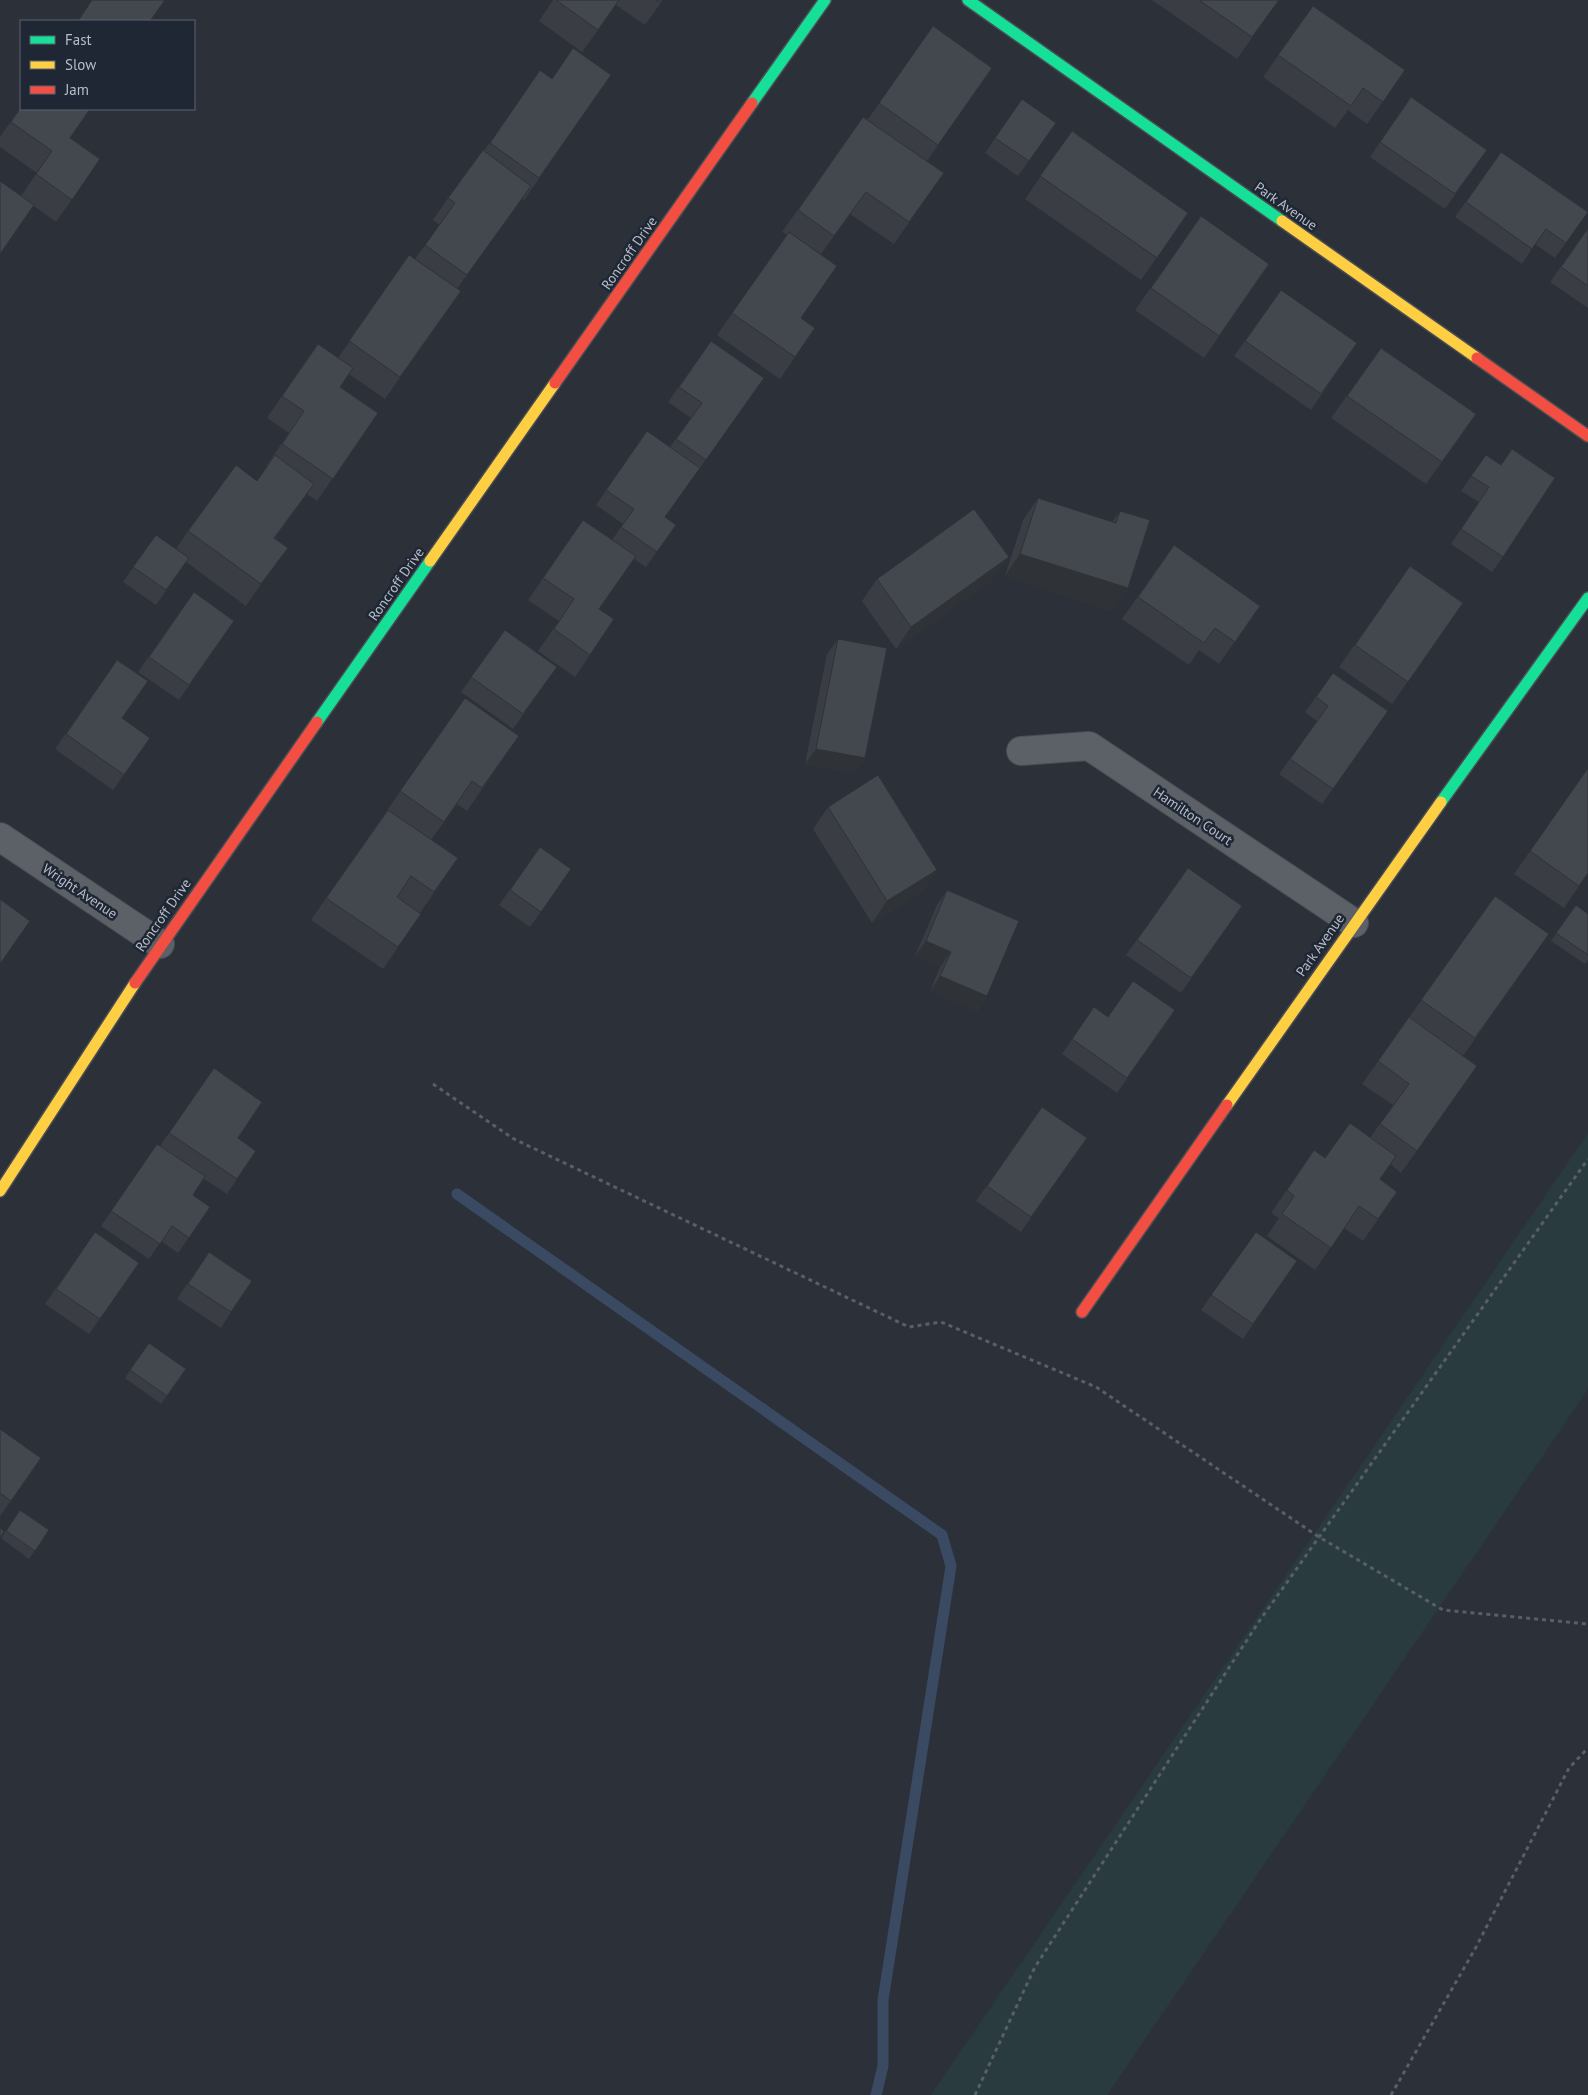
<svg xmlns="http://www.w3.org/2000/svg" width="1588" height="2095" viewBox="0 0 1588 2095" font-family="'PT Sans',sans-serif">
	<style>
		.green { fill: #293b3f }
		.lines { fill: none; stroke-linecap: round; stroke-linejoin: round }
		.stream { stroke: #3b4a63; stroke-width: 11 }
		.street-casing { stroke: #4a4d54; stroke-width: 30 }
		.fast-casing { stroke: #4a4d54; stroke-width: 14 }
		.slow-casing { stroke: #4a4d54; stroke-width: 14 }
		.jam-casing { stroke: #4a4d54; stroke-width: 14 }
		.path { stroke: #595f64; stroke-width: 3; stroke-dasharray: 4 4; stroke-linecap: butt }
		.street { stroke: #5c6067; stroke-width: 28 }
		.fast { stroke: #16e098; stroke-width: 11 }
		.slow { stroke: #ffcf43; stroke-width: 11 }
		.jam { stroke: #f24e42; stroke-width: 11 }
		.wall { fill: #3a3d43 }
		.shaded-wall { fill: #2f3237 }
		.building { fill: #43474e; stroke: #2f3237 }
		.labels { text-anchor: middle; stroke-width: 5; stroke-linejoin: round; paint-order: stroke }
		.street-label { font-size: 14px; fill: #b7bec9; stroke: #1f2734 }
	</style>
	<rect width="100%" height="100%" fill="#2c3139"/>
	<!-- green -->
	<path class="green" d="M1588 1133V1389L1107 2095H931Z"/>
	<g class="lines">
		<!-- stream -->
		<path class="stream" d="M457 1194 942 1535 951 1566 883 2000V2066L876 2095"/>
		<defs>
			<g id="street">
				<path d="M1021 751 1089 746 1354 923"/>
				<path d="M0 837 160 944"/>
			</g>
			<g id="fast">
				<path d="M968 0 1282 221"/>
				<path d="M752 103 825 0"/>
				<path d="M317 722 430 561"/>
				<path d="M1441 802 1588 598"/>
			</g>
			<g id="slow">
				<path d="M1282 221 1477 358"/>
				<path d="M430 561 555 383"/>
				<path d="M1227 1105 1441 802"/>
				<path d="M0 1191 135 983"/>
			</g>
			<g id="jam">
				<path d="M1477 358 1588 436"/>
				<path d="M555 383 752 103"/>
				<path d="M135 983 317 722"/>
				<path d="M1082 1312 1227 1105"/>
			</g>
		</defs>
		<!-- street casing -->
		<use href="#street" class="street-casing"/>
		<!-- fast casing -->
		<use href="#fast" class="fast-casing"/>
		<!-- slow casing -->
		<use href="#slow" class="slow-casing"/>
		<!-- jam casing -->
		<use href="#jam" class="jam-casing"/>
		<!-- path -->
		<g class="path">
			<path d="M433 1084 514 1139 909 1327 941 1322 1096 1387 1319 1537 1443 1610 1588 1624"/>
			<path d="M975 2095 1035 1967 1258 1623 1588 1159"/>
			<path d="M1391 2095 1475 1949 1569 1768 1588 1748"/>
		</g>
		<!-- street -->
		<use href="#street" class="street"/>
		<!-- fast -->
		<use href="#fast" class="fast"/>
		<!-- slow -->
		<use href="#slow" class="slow"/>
		<!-- jam -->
		<use href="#jam" class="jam"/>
	</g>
	<!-- wall -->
	<g class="wall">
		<path d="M553 0H663L645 25 616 5 582 52 539 21Z"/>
		<path d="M1152 0H1279L1237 59Z"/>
		<path d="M1313 6 1405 70 1367 124 1348 110 1335 128 1263 77Z"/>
		<path d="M933 26 992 68 927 161 944 173 894 244 850 214 821 254 801 318 815 328 780 379 717 335 787 235 782 232 863 117 868 119Z"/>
		<path d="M540 70 552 79 611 75 524 200 522 199 457 289 461 291 385 399 349 374 340 387 378 413 317 501 307 494 275 538 288 548 246 606 186 562 156 605 123 582 156 535 176 549 188 531 257 481 267 467 266 466 289 433 267 418 302 366 318 344 338 358 409 255 415 259 440 225 433 220 448 198 484 151Z"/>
		<path d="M1411 97 1487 150 1445 209 1370 157Z"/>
		<path d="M1022 99 1056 123 1018 176 985 153Z"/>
		<path d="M21 107 100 159 56 222 34 206 21 196 37 173 0 147V137Z"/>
		<path d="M1072 131 1188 213 1141 280 1025 199Z"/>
		<path d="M1501 152 1588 212 1555 258 1535 244 1522 264 1455 217Z"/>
		<path d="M1201 216 1269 264 1204 358 1135 310Z"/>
		<path d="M1588 228V308L1550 282Z"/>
		<path d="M1281 290 1357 343 1311 410 1234 356Z"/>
		<path d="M711 341 764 378 665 517 676 525 646 567 634 559 599 609 614 619 575 677 538 651 559 621 528 600 583 520 612 540 623 524 596 505 647 431 670 447 691 418 668 402Z"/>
		<path d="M1381 348 1476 414 1426 484 1331 418Z"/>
		<path d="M1512 449 1503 557 1492 572 1451 544 1479 502 1461 491 1486 455 1501 465Z"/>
		<path d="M1038 498 1112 522 1120 511 1128 588 1113 611 1005 576 1023 520Z"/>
		<path d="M1174 545 1260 606 1219 664 1199 650 1189 665 1122 619Z"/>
		<path d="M1410 566 1463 603 1392 704 1339 667Z"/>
		<path d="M877 579H993L896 649 862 601Z"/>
		<path d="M194 592 234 621 179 700 138 672Z"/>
		<path d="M505 630 557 667 513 729 461 692Z"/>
		<path d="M838 639 865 758 855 773 805 764 827 654Z"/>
		<path d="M117 660 122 718 150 738 113 790 55 749Z"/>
		<path d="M1333 673 1388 711 1322 804 1279 774 1317 721 1305 712Z"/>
		<path d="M465 698 519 736 467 811 457 804 431 840 458 858 420 913 421 914 383 969 311 920Z"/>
		<path d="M1588 768V873L1564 908 1514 874Z"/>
		<path d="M828 807 937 870 921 892 872 923 813 829Z"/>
		<path d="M540 847 571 869 530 927 499 905Z"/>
		<path d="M1188 868 1242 906 1181 993 1126 955Z"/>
		<path d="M947 890 987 996 977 1011 930 991 940 967 915 956 937 905Z"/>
		<path d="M1495 896 1549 934 1463 1056 1477 1066 1401 1173 1390 1164 1380 1179 1397 1192 1363 1241 1344 1228 1315 1270 1267 1236 1279 1218 1271 1213 1314 1150 1325 1158 1370 1138 1393 1105 1362 1084Z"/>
		<path d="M1576 905 1588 914V960L1585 964 1551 941Z"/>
		<path d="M1094 1007 1108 1017 1175 1010 1117 1093 1062 1054Z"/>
		<path d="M214 1068 238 1138 237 1179 227 1194 204 1179 193 1195 210 1207 178 1253 161 1241 149 1259 101 1226 147 1159 160 1146Z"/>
		<path d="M1042 1107 1087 1138 1021 1232 976 1201Z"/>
		<path d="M95 1232 139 1263 89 1334 45 1304Z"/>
		<path d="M1256 1232 1297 1261 1243 1339 1201 1310Z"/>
		<path d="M209 1252 231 1312 221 1328 177 1299Z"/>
		<path d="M149 1343 186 1369 161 1404 125 1378Z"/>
		<path d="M0 1429 41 1458 0 1516Z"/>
		<path d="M20 1510 49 1530 29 1559 1 1538Z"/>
	</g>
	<!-- shaded-wall -->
	<g class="shaded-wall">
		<path d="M531 186 516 208 451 297 467 275Z"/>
		<path d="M288 548 273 570 246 606 261 584Z"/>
		<path d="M1020 554 1128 588 1113 611 1005 576Z"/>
		<path d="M1009 557 993 579 896 649 911 627Z"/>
		<path d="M816 749 865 758 855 773 805 764Z"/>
		<path d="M937 870 921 892 872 923 887 901Z"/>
		<path d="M926 941 951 952 940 967 915 956Z"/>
		<path d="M940 976 987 996 977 1011 930 991Z"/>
	</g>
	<!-- building -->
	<g class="building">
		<path d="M92 0H165L150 21H78Z"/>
		<path d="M556 0H619L598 30Z"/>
		<path d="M656 0H663L661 3Z"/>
		<path d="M1199 0H1279L1252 37Z"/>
		<path d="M1313 6 1405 70 1383 102 1363 88 1351 106 1278 55Z"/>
		<path d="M933 26 992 68 938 145 879 103Z"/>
		<path d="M573 48 611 75 539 178 490 143 540 70 552 79Z"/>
		<path d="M1411 97 1487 150 1455 194 1380 142Z"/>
		<path d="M1022 99 1056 123 1029 161 995 138Z"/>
		<path d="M21 107V109H90L70 138 100 159 72 200 36 174 52 151 11 122Z"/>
		<path d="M863 117 944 173 909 222 866 192 834 236 798 210Z"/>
		<path d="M1072 131 1188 213 1157 258 1040 176Z"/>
		<path d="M483 150 531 186 467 275 425 245 455 203 448 198Z"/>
		<path d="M1501 152 1588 212 1566 243 1546 229 1532 249 1466 202Z"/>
		<path d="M0 181 34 205 0 254Z"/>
		<path d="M1201 216 1269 264 1219 336 1151 288Z"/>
		<path d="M1588 228V286L1561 267Z"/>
		<path d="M789 232 837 266 801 318 815 328 795 357 732 313Z"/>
		<path d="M409 255 461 291 400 377 349 341Z"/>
		<path d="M1281 290 1357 343 1321 394 1245 341Z"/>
		<path d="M711 341 764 378 706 460 676 439 702 403 679 387Z"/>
		<path d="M318 344 353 368 340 387 378 413 333 479 282 444 304 411 282 396Z"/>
		<path d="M1381 348 1476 414 1442 462 1347 396Z"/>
		<path d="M647 431 700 468 665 517 676 525 657 552 621 527 634 509 606 490Z"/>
		<path d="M1512 449 1555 478 1503 557 1461 529 1489 487 1471 476 1486 455 1501 465Z"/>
		<path d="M275 455 314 484 274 538 288 548 261 584 188 531 236 465 257 481Z"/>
		<path d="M1038 498 1116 523 1120 511 1150 520 1128 588 1020 554Z"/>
		<path d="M974 509 1009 557 911 627 877 579Z"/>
		<path d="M583 520 636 556 599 609 614 619 590 655 554 629 574 599 543 578Z"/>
		<path d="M156 535 189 558 166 590 133 567Z"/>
		<path d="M1174 545 1260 606 1235 642 1215 628 1204 643 1138 597Z"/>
		<path d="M1410 566 1463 603 1408 682 1355 645Z"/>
		<path d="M194 592 234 621 189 685 149 657Z"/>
		<path d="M505 630 557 667 523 714 471 677Z"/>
		<path d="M838 639 887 648 865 758 816 749Z"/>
		<path d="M117 660 148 681 122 718 150 738 124 775 66 734Z"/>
		<path d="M1333 673 1388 711 1333 789 1290 759 1328 706 1316 697Z"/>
		<path d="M465 698 519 736 482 788 472 781 444 822 400 791Z"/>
		<path d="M1588 768V873L1579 886 1530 851Z"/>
		<path d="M878 775 937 870 887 901 828 807Z"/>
		<path d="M388 810 458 858 434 892 411 876 397 897 421 914 398 947 326 898Z"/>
		<path d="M540 847 571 869 541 912 510 890Z"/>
		<path d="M1188 868 1242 906 1191 978 1137 940Z"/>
		<path d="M947 890 1019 921 987 996 940 976 951 952 926 941Z"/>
		<path d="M1495 896 1549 934 1475 1038 1421 1000Z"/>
		<path d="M0 899 30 921 0 964Z"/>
		<path d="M1576 905 1588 914V955L1556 933Z"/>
		<path d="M1133 981 1175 1010 1127 1078 1072 1039 1094 1007 1108 1017Z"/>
		<path d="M1409 1017 1477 1066 1417 1151 1380 1124 1409 1084 1378 1061Z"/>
		<path d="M214 1068 262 1102 238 1138 256 1151 237 1179 169 1133Z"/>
		<path d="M1042 1107 1087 1138 1031 1217 987 1186Z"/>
		<path d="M1350 1123 1396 1156 1380 1179 1397 1192 1378 1219 1359 1206 1331 1248 1282 1214 1294 1196 1287 1190 1314 1150 1325 1158Z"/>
		<path d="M157 1144 205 1176 193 1195 210 1207 189 1238 172 1226 160 1244 111 1211Z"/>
		<path d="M95 1232 139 1263 100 1319 56 1289Z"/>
		<path d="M1256 1232 1297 1261 1253 1324 1211 1295Z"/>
		<path d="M209 1252 252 1281 231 1312 188 1284Z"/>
		<path d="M149 1343 186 1369 167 1396 130 1370Z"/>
		<path d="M0 1429 41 1458 11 1501 0 1493Z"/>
		<path d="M20 1510 49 1530 35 1551 6 1531Z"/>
		<path d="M0 1528 4 1531 0 1538Z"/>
	</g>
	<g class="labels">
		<!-- street labels -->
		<g class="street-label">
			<text transform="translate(1286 206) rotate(35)" y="5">Park Avenue</text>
			<text transform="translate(629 253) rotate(-55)" y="5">Roncroff Drive</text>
			<text transform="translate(396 584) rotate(-55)" y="5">Roncroff Drive</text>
			<text transform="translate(1193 816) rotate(34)" y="5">Hamilton Court</text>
			<text transform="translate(80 891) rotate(34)" y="5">Wright Avenue</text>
			<text transform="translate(163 915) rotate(-55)" y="5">Roncroff Drive</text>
			<text transform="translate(1320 945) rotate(-55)" y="5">Park Avenue</text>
		</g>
	</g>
	<!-- legend -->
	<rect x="20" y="20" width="175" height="90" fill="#1f2734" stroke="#5c6370"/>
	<rect x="30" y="36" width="25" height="8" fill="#16e098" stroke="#5c6370"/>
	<text x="65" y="45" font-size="15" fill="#b7bec9">Fast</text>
	<rect x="30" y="61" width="25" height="8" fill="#ffcf43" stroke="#5c6370"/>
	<text x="65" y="70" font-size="15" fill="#b7bec9">Slow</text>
	<rect x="30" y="86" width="25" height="8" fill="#f24e42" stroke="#5c6370"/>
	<text x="65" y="95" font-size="15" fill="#b7bec9">Jam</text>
</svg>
